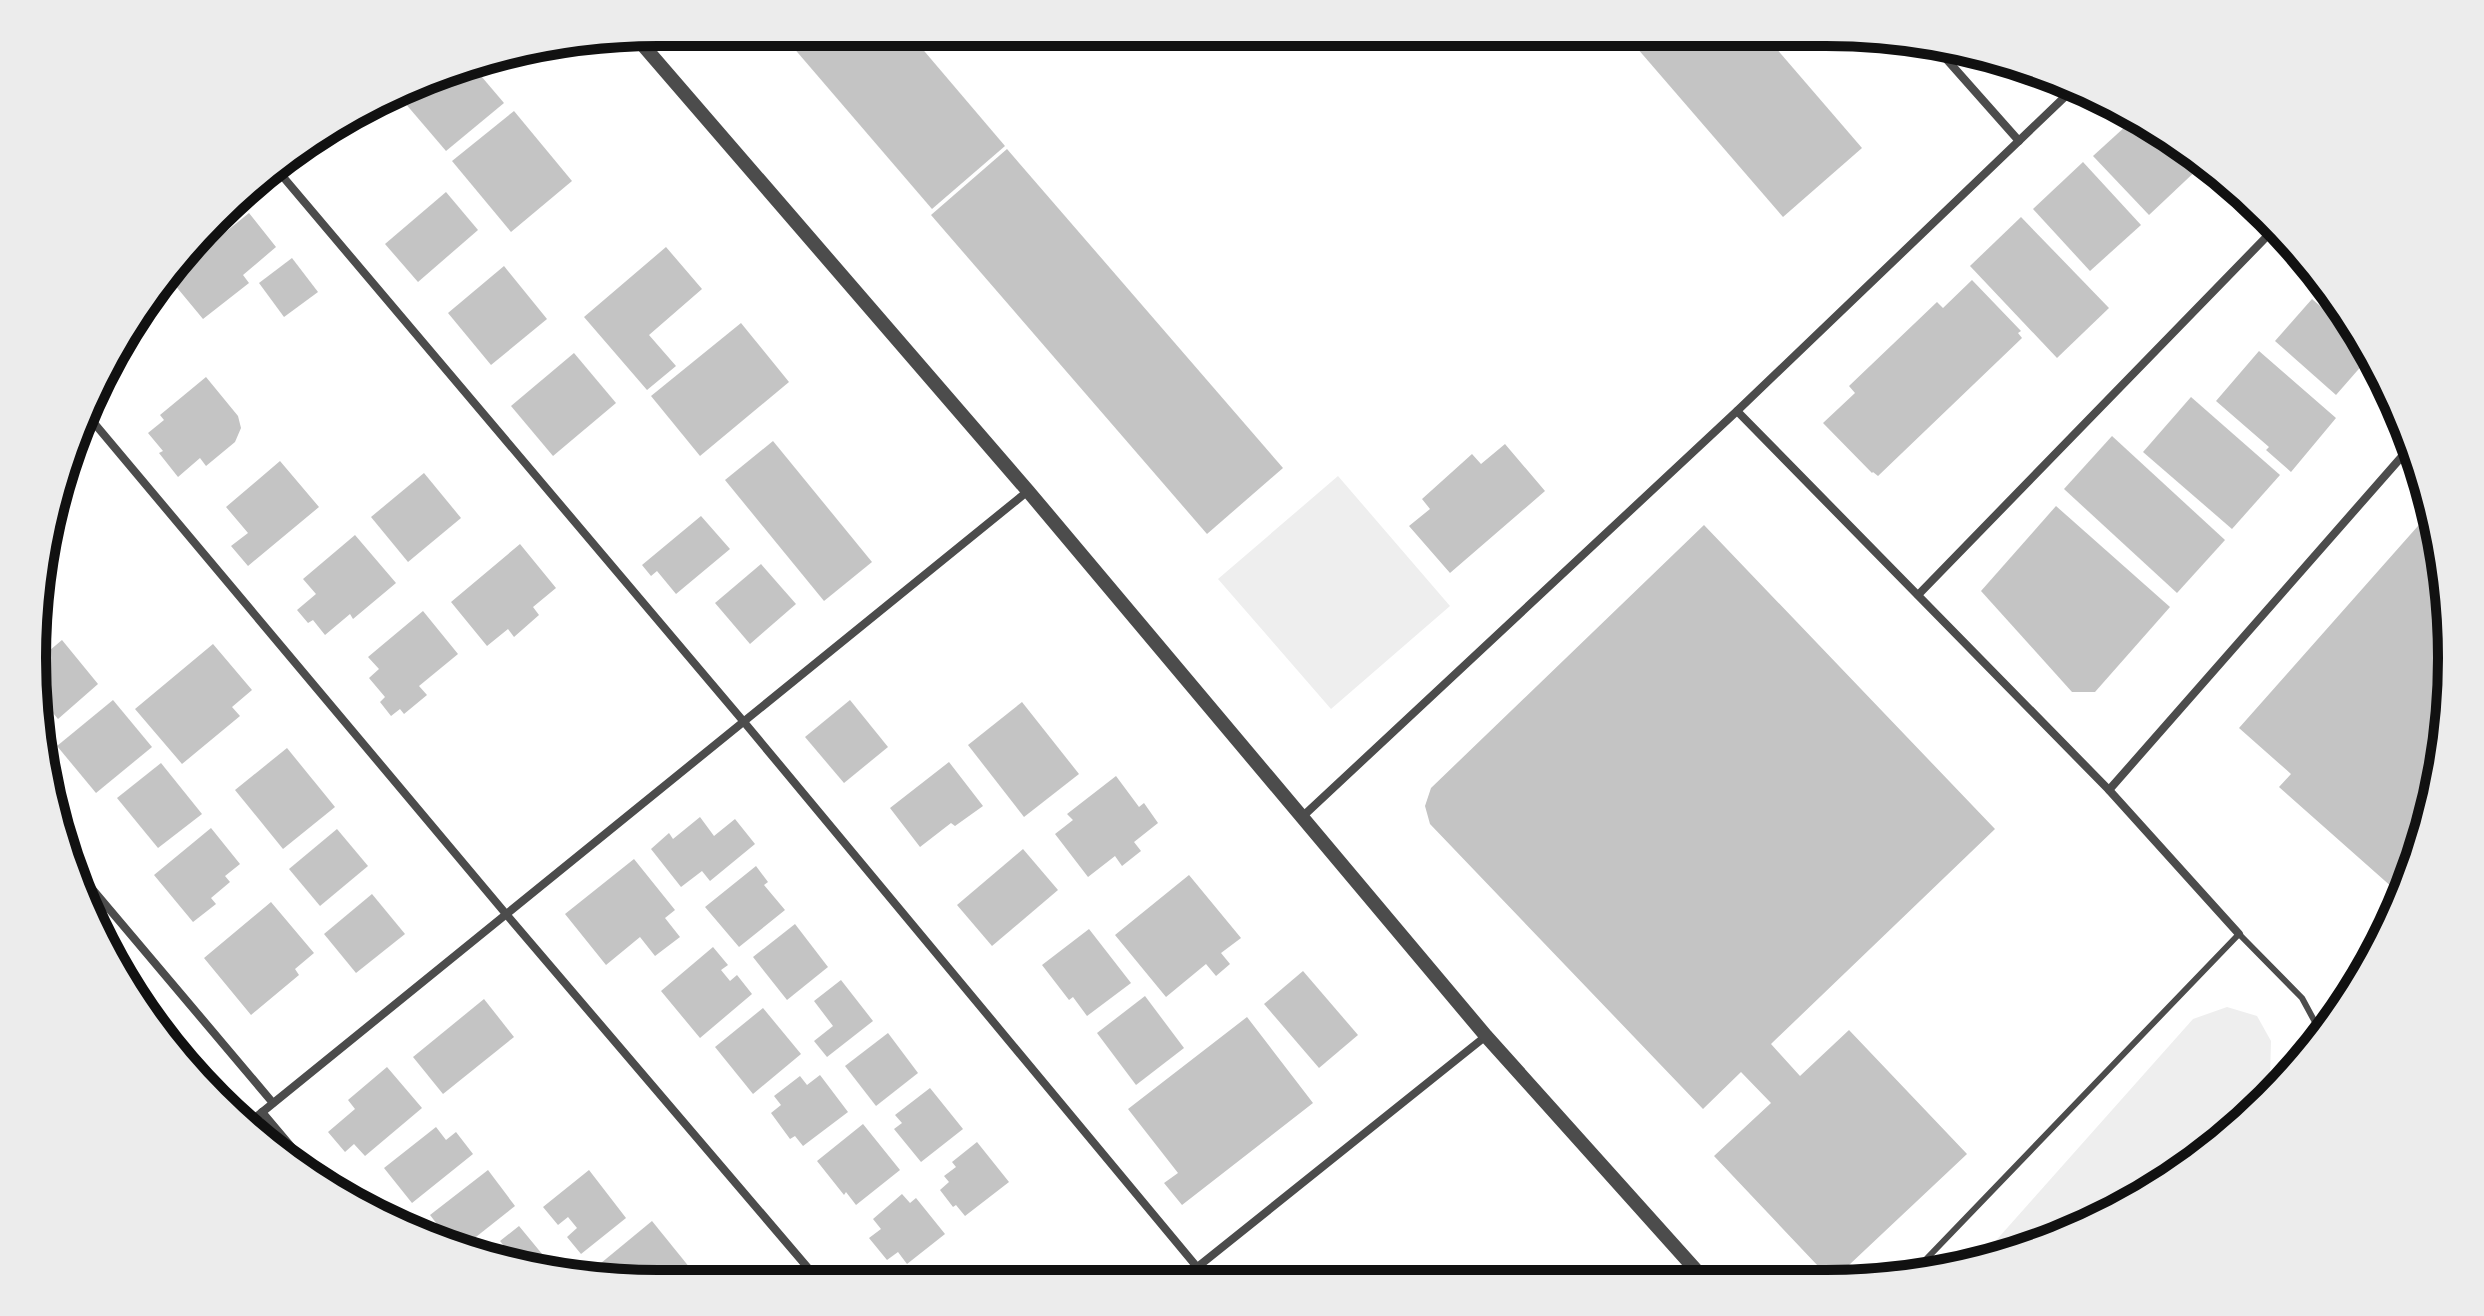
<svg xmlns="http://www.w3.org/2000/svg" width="2484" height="1316" viewBox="0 0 2484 1316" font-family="'Titillium Web',sans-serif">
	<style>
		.green { fill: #eee }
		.building { fill: #c4c4c4 }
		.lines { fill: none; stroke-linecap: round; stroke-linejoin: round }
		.service { stroke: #4c4c4c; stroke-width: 6 }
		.minor { stroke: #4c4c4c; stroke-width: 8 }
		.tertiary { stroke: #4c4c4c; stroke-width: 14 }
		.rim { fill: none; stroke: #111; stroke-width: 10 }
	</style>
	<rect width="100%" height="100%" fill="#fff"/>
	<!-- green -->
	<g class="green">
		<path d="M1338 476 1450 606 1331 709 1218 579Z"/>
		<path d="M2227 1007 2257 1016 2271 1041 2270 1076 2194 1161 2174 1178 2028 1251 1976 1263 2193 1019Z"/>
	</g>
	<!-- building -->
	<g class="building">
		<path d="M780 32H908L1005 146 932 209Z"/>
		<path d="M1624 33H1763L1862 148 1783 217Z"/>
		<path d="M470 63 504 103 446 151 399 96 456 65Z"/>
		<path d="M514 111 572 181 511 232 452 161Z"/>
		<path d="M2138 115 2187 150 2201 166 2149 215 2093 156Z"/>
		<path d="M1007 149 1283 468 1207 534 931 215Z"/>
		<path d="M2083 162 2141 225 2090 271 2033 209Z"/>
		<path d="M446 192 478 230 418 282 385 244Z"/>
		<path d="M249 213 276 247 243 275 249 283 203 319 169 278Z"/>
		<path d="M2021 217 2109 308 2057 358 1970 266Z"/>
		<path d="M666 247 702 289 649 335 676 366 647 390 584 317Z"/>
		<path d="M292 258 318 292 284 317 259 283Z"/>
		<path d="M504 266 547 319 491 365 448 313Z"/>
		<path d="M1972 280 2021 331 2018 333 2022 338 1878 476 1873 472 1872 473 1823 423 1855 393 1849 386 1937 302 1943 308Z"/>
		<path d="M2312 299 2365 345 2371 355 2336 395 2275 341Z"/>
		<path d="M741 323 789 382 700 456 651 396Z"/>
		<path d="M2259 351 2336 418 2291 472 2266 450 2269 447 2216 401Z"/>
		<path d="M574 353 616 403 553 456 511 406Z"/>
		<path d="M206 377 238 416 241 428 235 442 206 466 200 458 178 477 159 453 163 451 148 433 164 420 160 415Z"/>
		<path d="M2191 397 2280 475 2232 529 2143 452Z"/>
		<path d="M2112 436 2225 540 2177 593 2064 489Z"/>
		<path d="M773 441 872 562 824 601 725 480Z"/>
		<path d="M1505 444 1545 491 1450 573 1409 526 1430 509 1422 499 1472 454 1481 464Z"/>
		<path d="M280 461 319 507 248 566 231 546 248 533 226 507Z"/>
		<path d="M424 473 461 518 408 562 371 517Z"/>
		<path d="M2056 506 2170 607 2095 692H2072L1981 591Z"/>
		<path d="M2433 509 2451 617 2447 739 2419 859 2402 896 2279 787 2291 774 2239 728Z"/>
		<path d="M701 516 730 549 676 594 657 571 651 576 642 565Z"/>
		<path d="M1704 525 1995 829 1771 1044 1800 1076 1849 1030 1967 1154 1849 1265 1833 1269 1818 1266 1714 1156 1771 1103 1741 1072 1703 1109 1430 824 1425 806 1431 788Z"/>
		<path d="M355 535 396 583 353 619 350 614 325 635 313 620 308 623 297 610 316 594 303 579Z"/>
		<path d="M520 544 556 588 533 607 539 615 514 637 508 629 487 646 451 602Z"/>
		<path d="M761 564 796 604 750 644 715 603Z"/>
		<path d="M423 611 458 654 419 686 427 695 404 714 400 709 391 716 380 702 385 697 369 678 379 669 368 657Z"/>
		<path d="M62 640 98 684 58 719 48 707 37 715 33 699 37 661Z"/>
		<path d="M213 644 252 690 232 707 240 716 182 764 135 709Z"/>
		<path d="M113 700 152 747 96 793 57 746Z"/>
		<path d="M850 700 888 747 844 783 805 737Z"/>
		<path d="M1022 702 1079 774 1024 817 968 745Z"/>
		<path d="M287 748 335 807 283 849 235 790Z"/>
		<path d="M949 762 983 806 955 826 951 823 920 847 890 808Z"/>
		<path d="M161 763 202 814 158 848 117 798Z"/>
		<path d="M1116 776 1139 807 1144 803 1158 823 1134 842 1141 851 1122 866 1115 856 1088 877 1055 834 1073 820 1067 814Z"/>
		<path d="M700 817 714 836 735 819 755 844 710 881 702 871 681 887 651 849 669 833 673 839Z"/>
		<path d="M211 828 240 864 225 876 230 882 211 898 216 904 193 922 154 875Z"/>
		<path d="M337 829 368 866 320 906 289 869Z"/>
		<path d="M1023 849 1058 890 992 946 957 905Z"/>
		<path d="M634 859 675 910 665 918 680 937 655 956 640 937 606 965 565 914Z"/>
		<path d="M756 866 768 882 764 885 785 910 739 947 705 907Z"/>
		<path d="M1189 875 1241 938 1221 953 1230 964 1216 976 1206 964 1166 997 1115 935Z"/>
		<path d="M372 894 405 934 356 973 324 934Z"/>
		<path d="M271 902 314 953 295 969 299 975 251 1015 204 958Z"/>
		<path d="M795 924 828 967 787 1000 753 957Z"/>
		<path d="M1089 929 1131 983 1087 1016 1073 997 1069 1000 1042 965Z"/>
		<path d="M713 947 728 965 721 970 730 981 737 975 752 994 700 1038 661 991Z"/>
		<path d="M1303 971 1358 1035 1319 1068 1264 1004Z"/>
		<path d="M841 980 873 1021 827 1057 814 1041 833 1026 814 1001Z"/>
		<path d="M1145 996 1184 1048 1136 1085 1097 1033Z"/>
		<path d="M484 999 514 1037 443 1094 413 1057Z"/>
		<path d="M763 1008 801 1054 753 1094 715 1047Z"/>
		<path d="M1247 1017 1313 1103 1182 1205 1164 1183 1178 1173 1128 1109Z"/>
		<path d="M888 1033 918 1073 876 1106 845 1066Z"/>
		<path d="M387 1067 422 1108 365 1156 354 1144 345 1152 328 1132 355 1109 348 1100Z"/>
		<path d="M820 1075 848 1112 803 1146 795 1136 790 1139 771 1113 781 1105 774 1096 800 1076 807 1085Z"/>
		<path d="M930 1088 963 1129 921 1162 894 1129 902 1123 895 1115Z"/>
		<path d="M863 1124 900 1170 856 1205 846 1192 844 1195 817 1161Z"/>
		<path d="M436 1127 446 1140 456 1132 473 1154 412 1203 384 1168Z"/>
		<path d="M977 1142 1009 1182 965 1216 956 1205 953 1207 940 1190 949 1182 944 1176 956 1167 952 1162Z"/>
		<path d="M488 1170 515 1206 462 1248 453 1245 430 1215Z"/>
		<path d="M589 1170 626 1218 581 1254 567 1237 577 1228 568 1217 558 1225 543 1207Z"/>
		<path d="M902 1194 910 1203 916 1198 945 1234 907 1264 898 1252 887 1260 869 1238 881 1229 873 1219Z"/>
		<path d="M652 1221 690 1268 673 1283 605 1281 595 1268Z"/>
		<path d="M519 1226 552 1266 546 1271 494 1262 508 1251 500 1241Z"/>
	</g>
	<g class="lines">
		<!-- service -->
		<path class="service" d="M1908 1278 2239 934 2302 998 2322 1035"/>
		<!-- minor -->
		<g class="minor">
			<path d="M1933 44 2019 141"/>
			<path d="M273 165 744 722 1197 1267"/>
			<path d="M1737 411 2109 790 2239 934"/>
			<path d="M89 417 506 914 820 1282"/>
			<path d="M1918 595 2276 227"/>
			<path d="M2109 790 2412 445"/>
			<path d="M1301 818 1737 411 2073 89"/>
			<path d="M72 865 273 1103"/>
			<path d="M262 1112 316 1176"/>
			<path d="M250 1122 1028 491"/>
			<path d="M1180 1281 1486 1036"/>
		</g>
		<!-- tertiary -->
		<path class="tertiary" d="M635 36 1028 491 1486 1036 1704 1279"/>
	</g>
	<!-- crop -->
	<path d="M0 0H2484V1316H0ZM658 46H1826A612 612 0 0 1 2438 658V658A612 612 0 0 1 1826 1270H658A612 612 0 0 1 46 658V658A612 612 0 0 1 658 46Z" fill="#ececec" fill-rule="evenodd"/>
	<path class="rim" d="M658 46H1826A612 612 0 0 1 2438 658V658A612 612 0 0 1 1826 1270H658A612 612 0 0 1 46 658V658A612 612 0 0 1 658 46Z"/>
</svg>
